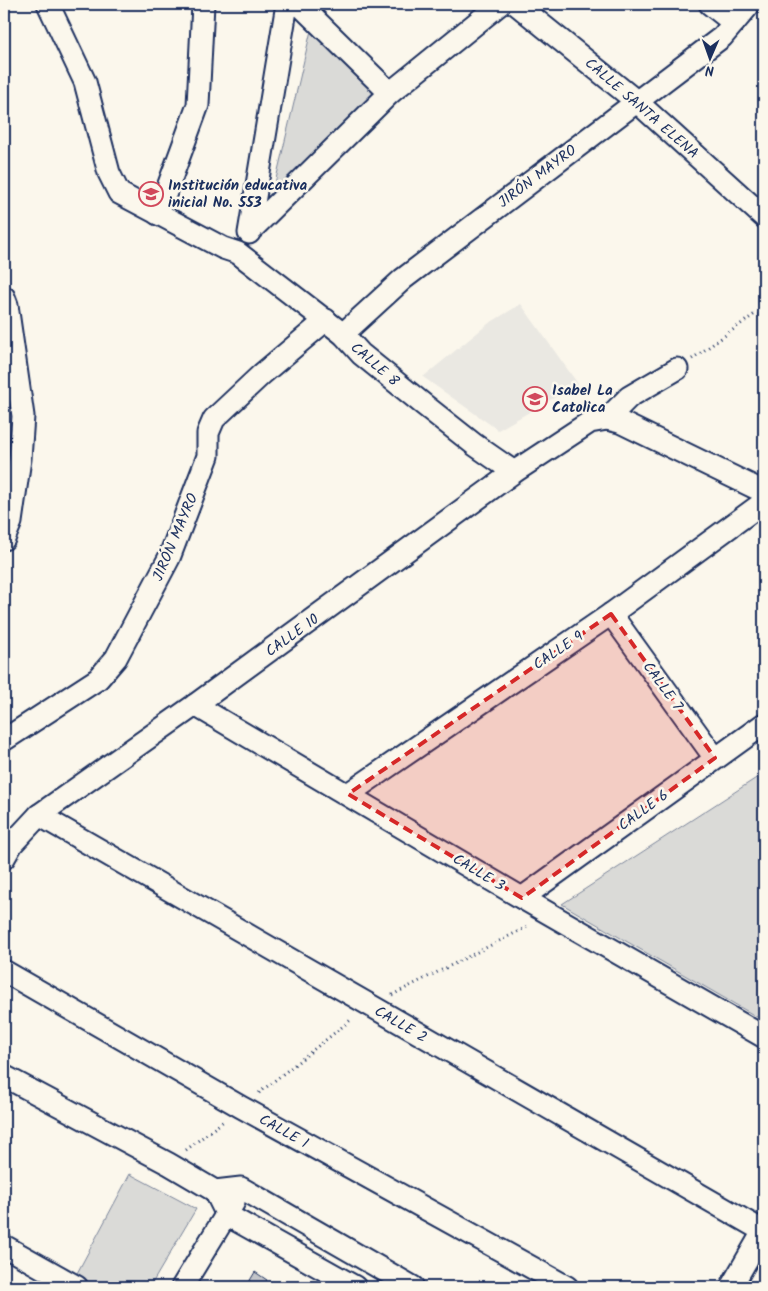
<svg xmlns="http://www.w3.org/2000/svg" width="768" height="1291" viewBox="0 0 768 1291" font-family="Kalam,sans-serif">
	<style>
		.built { fill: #eae8e2 }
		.green { fill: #dadad7; stroke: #7a849a }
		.building { fill: #c3c5c9; stroke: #1b2f5e }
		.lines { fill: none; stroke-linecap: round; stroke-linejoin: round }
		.minor-casing { stroke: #1b2f5e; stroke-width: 25 }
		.path { stroke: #1b2f5e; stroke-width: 3; stroke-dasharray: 1 4; stroke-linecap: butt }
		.minor { stroke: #fbf7ec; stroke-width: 21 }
		.marked { fill: #d62828; fill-opacity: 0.2; stroke: #d62828; stroke-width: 4; stroke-dasharray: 10 6; stroke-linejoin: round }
		.labels { text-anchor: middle; stroke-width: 5; stroke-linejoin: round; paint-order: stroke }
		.street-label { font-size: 15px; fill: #1b2f5e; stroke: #fbf7ec }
		.poi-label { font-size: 15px; font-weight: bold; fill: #1b2f5e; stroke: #fbf7ec; text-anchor: start }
	</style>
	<rect width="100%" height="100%" fill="#fbf7ec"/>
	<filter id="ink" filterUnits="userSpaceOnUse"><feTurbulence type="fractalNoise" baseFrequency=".02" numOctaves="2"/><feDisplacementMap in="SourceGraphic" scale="10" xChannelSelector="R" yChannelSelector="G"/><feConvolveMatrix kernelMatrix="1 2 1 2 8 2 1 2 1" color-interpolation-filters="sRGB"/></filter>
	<g filter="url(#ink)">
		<!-- built -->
		<path class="built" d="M521 304 578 384 498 430 423 377 488 324Z"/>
		<!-- green -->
		<g class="green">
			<path d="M313 22 377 96 272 196Z"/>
			<path d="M764 773V1021L562 904Z"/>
			<path d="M130 1174 196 1209 150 1287H93L75 1277Z"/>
		</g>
		<!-- building -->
		<path class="building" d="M255 1272 267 1280 263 1287H246Z"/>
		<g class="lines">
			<defs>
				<g id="minor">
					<path d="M48 4 85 82 109 173 119 193 223 248 238 253 343 334 361 354 423 404 475 445 514 472"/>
					<path d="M299 4 390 93"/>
					<path d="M516 4 636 101 764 217"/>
					<path d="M710 4 734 23"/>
					<path d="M158 214 198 105 203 4"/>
					<path d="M250 231 390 93 500 4"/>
					<path d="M249 233 287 4"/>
					<path d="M4 297 7 305 23 416 20 459 11 522 4 539"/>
					<path d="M343 334 403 279 722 37 750 4"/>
					<path d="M607 419 629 397 677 369"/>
					<path d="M611 614 715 758"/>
					<path d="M195 705 522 898 764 1037"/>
					<path d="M4 740 98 679 116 658 169 558 208 456V433L214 419 262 374 326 320"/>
					<path d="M348 794 611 614 764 502"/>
					<path d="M39 815 763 1231"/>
					<path d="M4 858 12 844 39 815 195 705 514 472 590 422 607 419 620 422 764 492"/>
					<path d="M522 898 764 724"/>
					<path d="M4 971 241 1107 567 1287"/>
					<path d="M4 1076 169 1164 215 1191 227 1215 355 1287"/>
					<path d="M215 1191 241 1188 413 1287"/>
					<path d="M4 1246 77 1287"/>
					<path d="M182 1287 234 1202"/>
					<path d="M731 1287 764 1230"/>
				</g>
			</defs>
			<!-- minor casing -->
			<use href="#minor" class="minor-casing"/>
			<!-- path -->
			<g class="path">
				<path d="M692 359 755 314 764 315"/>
				<path d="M392 995 529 926"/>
				<path d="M259 1093 352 1019"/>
				<path d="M186 1150 225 1120"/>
			</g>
			<!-- minor -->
			<use href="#minor" class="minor"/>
		</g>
	</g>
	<!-- marked area -->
	<path class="marked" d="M611 614 715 758 522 898 348 794Z"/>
	<!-- icons -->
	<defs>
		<symbol id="school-ring" viewBox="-11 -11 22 22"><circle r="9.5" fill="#fbf7ec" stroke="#d1495b" stroke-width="1.5"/><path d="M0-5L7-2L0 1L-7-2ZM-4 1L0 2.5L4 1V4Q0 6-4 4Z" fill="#d1495b"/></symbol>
	</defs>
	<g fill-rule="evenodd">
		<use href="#school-ring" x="137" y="180" width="28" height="28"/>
		<use href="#school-ring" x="521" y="385" width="28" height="28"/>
	</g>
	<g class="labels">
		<!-- street labels -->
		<g class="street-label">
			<text transform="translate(642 108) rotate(41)" y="5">CALLE SANTA ELENA</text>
			<text transform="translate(537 176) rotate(-37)" y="5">JIRÓN MAYRO</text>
			<text transform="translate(375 364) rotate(41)" y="5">CALLE 8</text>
			<text transform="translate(175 537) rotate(-67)" y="5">JIRÓN MAYRO</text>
			<text transform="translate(292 635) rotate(-36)" y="5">CALLE 10</text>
			<text transform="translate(558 650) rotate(-34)" y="5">CALLE 9</text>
			<text transform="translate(663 686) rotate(54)" y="5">CALLE 7</text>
			<text transform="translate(643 810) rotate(-36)" y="5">CALLE 6</text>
			<text transform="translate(479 872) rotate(31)" y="5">CALLE 3</text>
			<text transform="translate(401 1024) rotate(30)" y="5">CALLE 2</text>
			<text transform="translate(284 1131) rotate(29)" y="5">CALLE 1</text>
		</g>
		<!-- poi labels -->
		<g class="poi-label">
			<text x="168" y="190">Institución educativa<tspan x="168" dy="17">inicial No. 553</tspan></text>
			<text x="552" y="395">Isabel La<tspan x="552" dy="17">Catolica</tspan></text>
		</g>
	</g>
	<!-- margin -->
	<rect width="768" height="1291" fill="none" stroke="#fbf7ec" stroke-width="20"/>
	<rect x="10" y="10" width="748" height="1271" fill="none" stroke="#1b2f5e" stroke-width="2" filter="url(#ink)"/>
	<!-- north arrow -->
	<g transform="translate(710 58) rotate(182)" stroke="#fbf7ec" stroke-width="4" paint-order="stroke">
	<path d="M0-4L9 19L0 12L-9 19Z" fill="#1b2f5e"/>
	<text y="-8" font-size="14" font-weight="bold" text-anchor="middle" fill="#1b2f5e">N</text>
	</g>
</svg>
